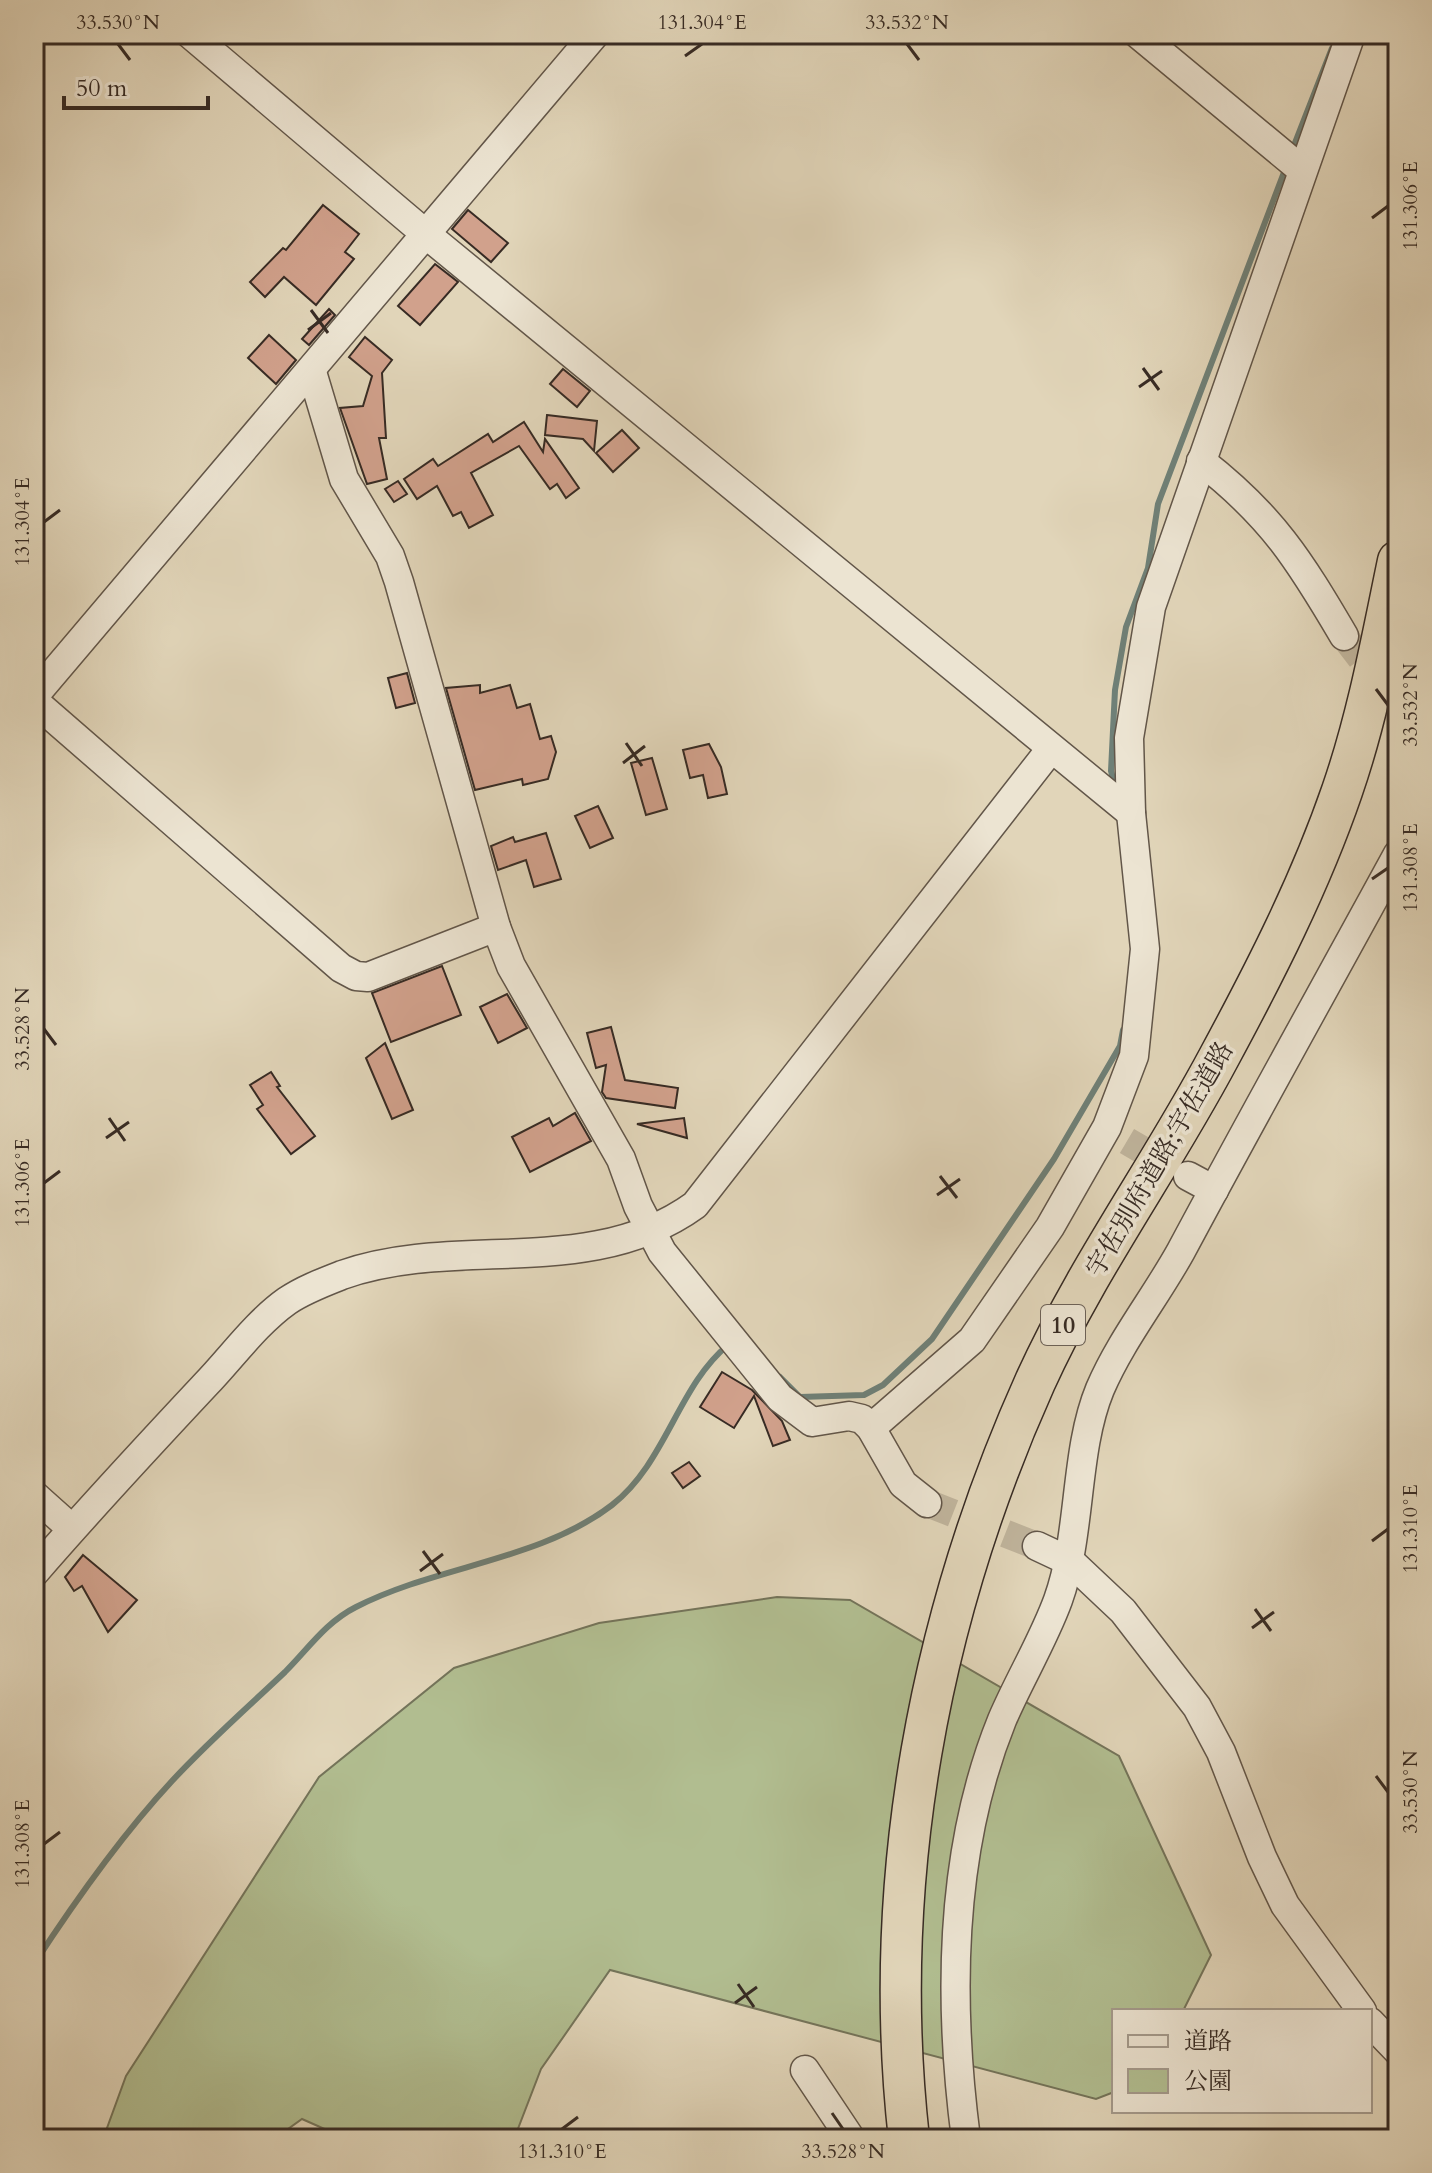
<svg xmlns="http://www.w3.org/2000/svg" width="1432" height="2173" viewBox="0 0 1432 2173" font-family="Cardo,'Noto Serif JP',serif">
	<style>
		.green { fill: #b1bd90; stroke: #74745a; stroke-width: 2 }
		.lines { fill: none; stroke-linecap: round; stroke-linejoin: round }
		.stream { stroke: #6f8077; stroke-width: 6 }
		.building { fill: #d1a18c; stroke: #372b24; stroke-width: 2 }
		.minor-tunnel { stroke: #bfb39b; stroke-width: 28; stroke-dasharray: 28 14; stroke-linecap: butt }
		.minor-casing { stroke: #625649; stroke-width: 31 }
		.highway-casing { stroke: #372b24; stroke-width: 43 }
		.minor { stroke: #ece4d2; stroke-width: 28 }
		.highway { stroke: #e1d5b9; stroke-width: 40 }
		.ticks { fill: none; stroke: #372b24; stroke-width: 3 }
		.labels { text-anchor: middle; stroke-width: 7; stroke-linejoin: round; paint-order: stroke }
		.shield { fill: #ece4d2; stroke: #6d6258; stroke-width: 2 }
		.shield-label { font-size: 24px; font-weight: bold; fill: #372b24 }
		.street-label { font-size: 26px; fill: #372b24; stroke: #ece4d2 }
		.neatline { fill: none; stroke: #372b24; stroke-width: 3 }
		.ticks-label { font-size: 20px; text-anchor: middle; fill: #372b24 }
	</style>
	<rect width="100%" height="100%" fill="#e1d5b9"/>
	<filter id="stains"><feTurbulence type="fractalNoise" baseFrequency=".0025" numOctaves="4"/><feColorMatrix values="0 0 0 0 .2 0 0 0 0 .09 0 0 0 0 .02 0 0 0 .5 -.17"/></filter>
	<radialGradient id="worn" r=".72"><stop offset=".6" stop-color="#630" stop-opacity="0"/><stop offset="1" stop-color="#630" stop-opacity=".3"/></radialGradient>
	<!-- green -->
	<path class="green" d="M777 1597 850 1600 1119 1756 1211 1955 1183 2011H1114V2092L1096 2099 610 1970 541 2069 514 2139H347L302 2119 274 2139H103L126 2076 319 1777 454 1668 599 1623Z"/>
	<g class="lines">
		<!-- stream -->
		<g class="stream">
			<path d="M1291 153 1332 48"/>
			<path d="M1115 786 1111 771 1115 690 1126 627 1148 568 1158 504 1286 167"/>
			<path d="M780 1377 800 1397 864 1395 883 1385 932 1339 1054 1159 1120 1046 1123 1030"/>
			<path d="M34 1964C75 1901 121 1836 172 1781 208 1742 247 1708 285 1672 308 1649 326 1622 356 1607 438 1565 539 1561 612 1505 666 1463 678 1386 728 1345"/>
		</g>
	</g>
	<!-- building -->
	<g class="building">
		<path d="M323 205 359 234 345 252 354 259 316 305 284 277 265 297 250 282 283 248 286 250Z"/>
		<path d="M468 210 508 243 491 262 452 229Z"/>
		<path d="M435 264 458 282 420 325 398 306Z"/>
		<path d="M329 309 335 315 309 345 302 339Z"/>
		<path d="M269 335 296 360 276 384 248 358Z"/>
		<path d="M365 337 392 360 382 373 386 438H379L387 479 367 484 340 408 363 406 372 376 349 357Z"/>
		<path d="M563 369 590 391 577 407 550 384Z"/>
		<path d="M547 415 597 421 594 451 583 439 545 435Z"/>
		<path d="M524 422 543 452 545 439 579 488 566 498 557 484 550 489 519 446 471 473 493 515 469 528 461 512 453 516 437 486 417 499 404 479 433 459 438 466 488 434 493 442Z"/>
		<path d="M622 430 639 448 613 472 596 453Z"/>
		<path d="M398 481 407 494 394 502 385 489Z"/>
		<path d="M407 673 415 703 396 708 388 678Z"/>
		<path d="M480 685V693L510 685 517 708 530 704 540 739 551 736 556 752 548 779 523 785 522 779 475 790 446 688Z"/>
		<path d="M709 744 721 767 727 794 708 798 703 775 690 778 683 750Z"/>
		<path d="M652 758 667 809 646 815 631 763Z"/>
		<path d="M598 806 613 838 590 848 575 816Z"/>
		<path d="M546 833 561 879 534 887 526 860 498 870 491 846 513 837 515 842Z"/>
		<path d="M442 966 461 1015 391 1042 372 993Z"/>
		<path d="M507 994 527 1028 498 1043 480 1007Z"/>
		<path d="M611 1027 625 1080 678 1088 675 1108 606 1098 602 1092 606 1065 596 1068 587 1033Z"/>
		<path d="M385 1043 413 1110 392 1119 366 1058Z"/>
		<path d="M271 1072 280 1086 277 1087 315 1136 291 1154 257 1109 263 1105 250 1085Z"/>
		<path d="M575 1113 591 1141 530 1172 512 1137 549 1118 553 1126Z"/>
		<path d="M684 1118 687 1138 637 1124Z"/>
		<path d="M722 1372 752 1390 782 1421 790 1440 773 1446 754 1396 734 1428 700 1407Z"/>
		<path d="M689 1462 700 1476 683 1488 672 1473Z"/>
		<path d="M83 1555 137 1600 108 1632 82 1586 74 1591 65 1577Z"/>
	</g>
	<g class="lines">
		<!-- minor-tunnel -->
		<g class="minor-tunnel">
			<path d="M1344 636 1398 706"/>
			<path d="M1127 1141 1173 1168"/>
			<path d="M927 1503 1037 1546"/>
		</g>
		<defs>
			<g id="minor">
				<path d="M190 34 427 235 1131 813"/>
				<path d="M1138 34 1302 170"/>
				<path d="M312 372 344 479 390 556 399 582 496 927 511 966 621 1159 638 1206 662 1252 780 1398 812 1422 849 1416 862 1419 871 1428 903 1484 927 1503"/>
				<path d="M1201 461C1272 516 1300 561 1344 636"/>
				<path d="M34 696 595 34"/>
				<path d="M34 701 341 968 356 976 368 977 496 927"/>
				<path d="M1188 1176 1214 1190"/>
				<path d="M871 1428 972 1340 1050 1227 1107 1127 1134 1056 1145 949 1131 813 1129 738 1151 607 1351 34"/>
				<path d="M34 1495 72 1529"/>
				<path d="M1037 1546 1071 1562 1123 1611 1197 1707 1221 1752 1262 1857 1285 1905 1362 2011"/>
				<path d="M34 1573C90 1508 148 1446 206 1384 232 1357 256 1323 287 1301 303 1290 324 1282 342 1275 458 1234 590 1281 695 1205L1050 750"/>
				<path d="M1370 2022 1398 2051"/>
				<path d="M805 2070 851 2139"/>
				<path d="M966 2139C948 2001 949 1851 1002 1720 1019 1680 1043 1641 1058 1600 1082 1533 1074 1452 1100 1389 1121 1340 1155 1298 1181 1251 1252 1118 1326 986 1398 854"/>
			</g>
			<path id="highway" d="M909 2139C880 1881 929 1618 1035 1382 1086 1269 1160 1168 1218 1059 1265 972 1310 884 1342 791 1368 716 1382 638 1398 561"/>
		</defs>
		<!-- minor casing -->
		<use href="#minor" class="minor-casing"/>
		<!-- highway casing -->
		<use href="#highway" class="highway-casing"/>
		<!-- minor -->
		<use href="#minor" class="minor"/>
		<!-- highway -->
		<use href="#highway" class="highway"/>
	</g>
	<!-- ticks -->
	<path class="ticks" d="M118 44 130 60M907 44 919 60M685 56 702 44M1372 218 1388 206M311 310 328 333M308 330 331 313M1143 368 1159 390M1139 387 1162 371M44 522 60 510M1376 689 1388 705M626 743 642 766M623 763 645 746M1372 879 1388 868M44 1029 56 1045M109 1118 125 1141M106 1138 129 1122M940 1176 957 1198M44 1183 60 1171M937 1195 960 1179M1372 1541 1388 1529M423 1551 440 1574M420 1571 443 1554M1255 1609 1271 1631M1252 1628 1274 1612M1376 1776 1388 1792M44 1844 60 1832M738 1984 754 2007M735 2003 757 1987M832 2113 843 2129M562 2129 578 2117"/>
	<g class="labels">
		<!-- shield labels -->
		<rect class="shield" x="1041" y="1305" width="44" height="40" rx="6"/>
		<g class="shield-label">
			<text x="1063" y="1333">10</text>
		</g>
		<!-- street labels -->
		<g class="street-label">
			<text transform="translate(1159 1159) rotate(-60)" y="9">宇佐別府道路;宇佐道路</text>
		</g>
	</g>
	<!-- margin -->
	<rect width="1432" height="2173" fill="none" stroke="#e1d5b9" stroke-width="88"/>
	<!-- legend -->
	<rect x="1112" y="2009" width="260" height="104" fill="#ece4d2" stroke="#a49a8c" stroke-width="2"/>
	<rect x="1128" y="2035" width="40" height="12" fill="#ece4d2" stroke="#a49a8c" stroke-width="2"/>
	<text x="1184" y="2049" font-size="24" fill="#372b24">道路</text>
	<rect x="1128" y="2069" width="40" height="24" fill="#b1bd90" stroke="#a49a8c" stroke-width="2"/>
	<text x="1184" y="2089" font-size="24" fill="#372b24">公園</text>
	<!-- scale -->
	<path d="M64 96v12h144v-12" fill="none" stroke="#372b24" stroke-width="4"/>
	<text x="76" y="96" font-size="24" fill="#372b24" stroke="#ece4d2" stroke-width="6" paint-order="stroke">50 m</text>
	<rect x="44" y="44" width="1344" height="2085" class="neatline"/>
	<g class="ticks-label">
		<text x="118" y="29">33.530°N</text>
		<text x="702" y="29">131.304°E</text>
		<text x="907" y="29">33.532°N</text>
		<text transform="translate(1410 206) rotate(-90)" y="7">131.306°E</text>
		<text transform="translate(22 522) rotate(-90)" y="7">131.304°E</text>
		<text transform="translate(1410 705) rotate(-90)" y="7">33.532°N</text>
		<text transform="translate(1410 868) rotate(-90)" y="7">131.308°E</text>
		<text transform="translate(22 1029) rotate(-90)" y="7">33.528°N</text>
		<text transform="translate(22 1183) rotate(-90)" y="7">131.306°E</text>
		<text transform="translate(1410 1529) rotate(-90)" y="7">131.310°E</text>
		<text transform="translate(1410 1792) rotate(-90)" y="7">33.530°N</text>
		<text transform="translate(22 1844) rotate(-90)" y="7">131.308°E</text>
		<text x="562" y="2158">131.310°E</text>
		<text x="843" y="2158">33.528°N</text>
	</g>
	<rect width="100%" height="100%" filter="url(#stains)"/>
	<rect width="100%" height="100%" fill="url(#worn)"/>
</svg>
